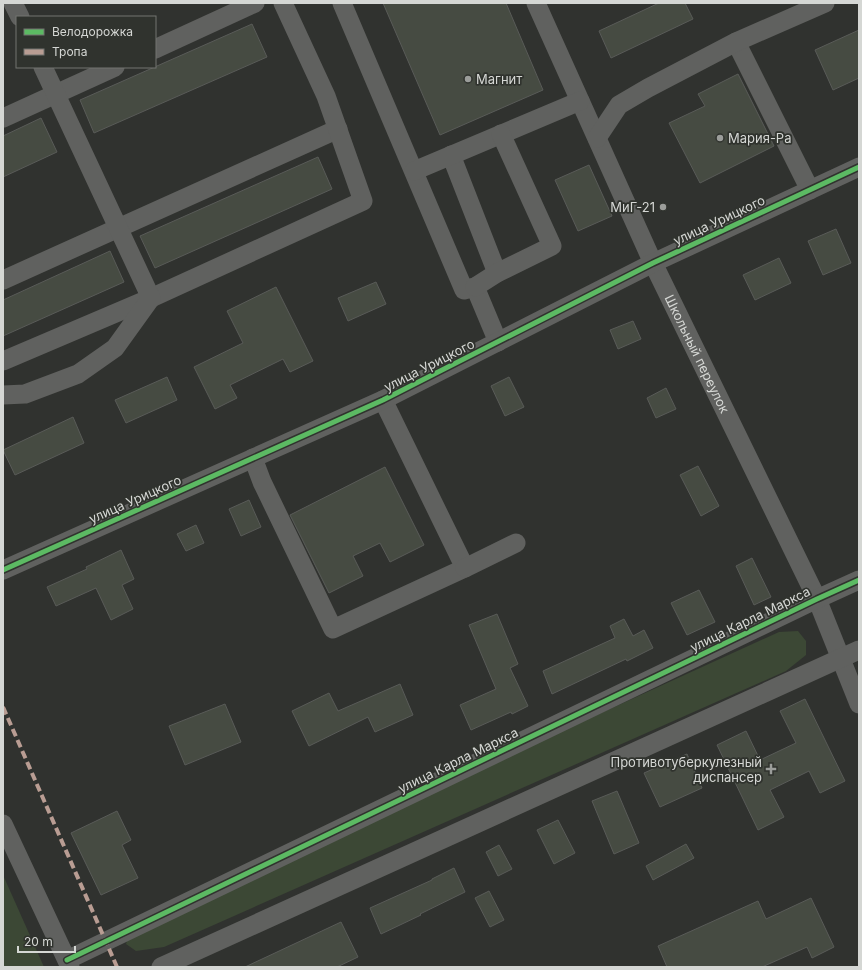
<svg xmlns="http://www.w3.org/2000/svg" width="862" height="970" viewBox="0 0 862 970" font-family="Inter,sans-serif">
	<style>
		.green { fill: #3c4835 }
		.building { fill: #464b42; stroke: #595b58 }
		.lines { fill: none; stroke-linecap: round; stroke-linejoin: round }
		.minor { stroke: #60615f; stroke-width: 19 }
		.quiet { stroke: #b99d93; stroke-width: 4; stroke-dasharray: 8 4; stroke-linecap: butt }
		.cycleway-casing { stroke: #30332e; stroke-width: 8 }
		.cycleway { stroke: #5cba63; stroke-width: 5 }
		.poi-dot { fill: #9b9d9a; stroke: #30332e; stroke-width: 1.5 }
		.labels { text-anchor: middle; stroke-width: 3.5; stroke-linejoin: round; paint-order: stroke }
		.poi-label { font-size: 13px; fill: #d5d7d4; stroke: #30332e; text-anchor: start }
		.street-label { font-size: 13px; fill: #d5d7d4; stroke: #30332e }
	</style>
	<rect width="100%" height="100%" fill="#30322f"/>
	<!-- green -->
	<g class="green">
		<path d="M798 631 806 641V655L786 671 164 947 136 951 126 944 129 935 531 745 779 632Z"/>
		<path d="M3 875 44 967H3Z"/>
	</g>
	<!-- building -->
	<g class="building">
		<path d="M383 3H506L543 90 440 135Z"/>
		<path d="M659 3H685L693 19 611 58 599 31Z"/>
		<path d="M252 24 267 57 94 133 80 100Z"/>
		<path d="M859 30V78L833 90 815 50Z"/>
		<path d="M738 74 774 146 700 183 669 123 705 106 698 94Z"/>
		<path d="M41 118 57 152 3 177V136Z"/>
		<path d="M318 157 332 189 155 268 140 236Z"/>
		<path d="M589 165 612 216 578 231 555 180Z"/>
		<path d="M836 229 851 263 823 275 808 241Z"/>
		<path d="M110 251 124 282 3 336V300Z"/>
		<path d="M779 258 791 283 755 300 743 275Z"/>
		<path d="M376 282 386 304 348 321 338 298Z"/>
		<path d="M276 287 313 361 290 372 283 359 230 385 237 398 215 409 194 367 243 343 227 311Z"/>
		<path d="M633 321 641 339 618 349 610 330Z"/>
		<path d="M167 377 177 400 126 423 115 400Z"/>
		<path d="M509 377 524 407 505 416 491 386Z"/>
		<path d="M666 388 676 409 656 418 647 398Z"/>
		<path d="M73 417 84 443 15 475 3 450Z"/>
		<path d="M698 466 719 506 701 516 680 475Z"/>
		<path d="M385 467 424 545 390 562 380 543 353 556 363 576 329 593 290 515Z"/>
		<path d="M249 500 261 527 241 536 229 509Z"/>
		<path d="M196 525 204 543 186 551 177 534Z"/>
		<path d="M121 550 134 579 122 585 133 609 111 620 96 588 56 606 47 587 87 569 86 567Z"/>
		<path d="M752 558 771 597 754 605 736 566Z"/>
		<path d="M699 590 715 622 687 635 671 603Z"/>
		<path d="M497 614 518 664 510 668 528 706 512 714 511 712 471 730 460 705 496 689 469 625Z"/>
		<path d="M624 619 633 636 644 630 653 648 627 661 626 659 552 694 543 671 615 638 610 626Z"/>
		<path d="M400 684 413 715 375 732 368 717 309 746 292 711 329 693 338 711Z"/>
		<path d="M805 699 845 781 820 793 809 771 770 790 784 817 758 830 717 745 746 731 760 760 796 743 780 711Z"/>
		<path d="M225 704 241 742 185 765 169 726Z"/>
		<path d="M687 754 702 788 660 807 644 773Z"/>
		<path d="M617 791 639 843 614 854 592 801Z"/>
		<path d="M117 811 131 840 122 845 138 878 101 895 71 833Z"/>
		<path d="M558 820 575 853 554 864 537 830Z"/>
		<path d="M686 844 694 858 653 880 646 866Z"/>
		<path d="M499 845 512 869 498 876 486 852Z"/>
		<path d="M454 868 465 892 420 914 421 915 381 934 370 908 432 880V879Z"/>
		<path d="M489 891 504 920 490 927 475 898Z"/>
		<path d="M811 898 834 947 812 958 807 947 762 967H667L658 946 758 901 766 919Z"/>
		<path d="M341 922 358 957 337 967H245Z"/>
	</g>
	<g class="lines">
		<!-- minor -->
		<g class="minor">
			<path d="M13 3 20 17"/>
			<path d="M342 3 464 290 475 287 498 342"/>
			<path id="s1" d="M536 3 653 263 817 599 859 704"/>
			<path d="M736 42 810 190"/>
			<path d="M155 49 255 3"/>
			<path d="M3 118 115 67"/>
			<path d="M597 138 619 105 648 88 736 42 825 3"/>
			<path d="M451 155 497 273"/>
			<path d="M414 171 580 101"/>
			<path d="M3 280 338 129"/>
			<path d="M475 287 497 273 552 246 501 134"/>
			<path d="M3 361 151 298 363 201 326 96 283 3"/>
			<path d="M3 395 25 394 78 374 115 348 151 298 43 67"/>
			<path d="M253 458 262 482 333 629 465 568 383 400"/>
			<path d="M465 568 516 543"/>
			<path d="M3 570 383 400 653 263 859 167"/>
			<path d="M3 824 70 967"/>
			<path d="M67 960 817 599 859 580"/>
			<path d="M161 967 859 650"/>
		</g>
		<!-- quiet -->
		<path class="quiet" d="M3 707 117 967"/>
		<defs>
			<g id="cycleway">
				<path d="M3 570 383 400 653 263 859 167"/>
				<path d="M67 960 817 599 859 580"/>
			</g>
		</defs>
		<!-- cycleway casing -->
		<use href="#cycleway" class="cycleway-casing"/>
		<!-- cycleway -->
		<use href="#cycleway" class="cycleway"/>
	</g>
	<!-- markers -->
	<g class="poi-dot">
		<circle cx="468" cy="79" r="4"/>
		<circle cx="720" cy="138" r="4"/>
		<circle cx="663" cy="207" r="4"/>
		<path d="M769 763h4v4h4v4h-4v4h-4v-4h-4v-4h4z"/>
	</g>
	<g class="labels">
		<!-- poi labels -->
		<g class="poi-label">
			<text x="476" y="84">Магнит</text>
			<text x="728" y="143">Мария-Ра</text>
			<text x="655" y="212" text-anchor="end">МиГ-21</text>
			<text x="762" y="767" text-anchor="end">Противотуберкулезный<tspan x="762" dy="15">диспансер</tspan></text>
		</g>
		<!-- street labels -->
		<g class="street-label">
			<text transform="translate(719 220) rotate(-25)" y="5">улица Урицкого</text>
			<text dy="5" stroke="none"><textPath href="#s1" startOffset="386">Школьный переулок</textPath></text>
			<text transform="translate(429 365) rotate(-27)" y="5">улица Урицкого</text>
			<text transform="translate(135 499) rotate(-24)" y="5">улица Урицкого</text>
			<text transform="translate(750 619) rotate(-26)" y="5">улица Карла Маркса</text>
			<text transform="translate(458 760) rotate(-26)" y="5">улица Карла Маркса</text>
		</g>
	</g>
	<!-- border -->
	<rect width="862" height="970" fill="none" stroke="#d5d7d4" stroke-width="8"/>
	<!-- legend -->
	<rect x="16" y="16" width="140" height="52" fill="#30332e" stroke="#727570"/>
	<rect x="24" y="29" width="20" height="6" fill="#5cba63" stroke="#727570"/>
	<text x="52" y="36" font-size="12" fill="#d5d7d4">Велодорожка</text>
	<rect x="24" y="49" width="20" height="6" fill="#b99d93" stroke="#727570"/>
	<text x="52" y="56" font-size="12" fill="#d5d7d4">Тропа</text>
	<!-- scale -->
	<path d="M18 946v6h57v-6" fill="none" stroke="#d5d7d4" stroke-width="2"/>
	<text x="24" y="946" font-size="12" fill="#d5d7d4" stroke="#30332e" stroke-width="3" paint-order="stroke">20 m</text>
</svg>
